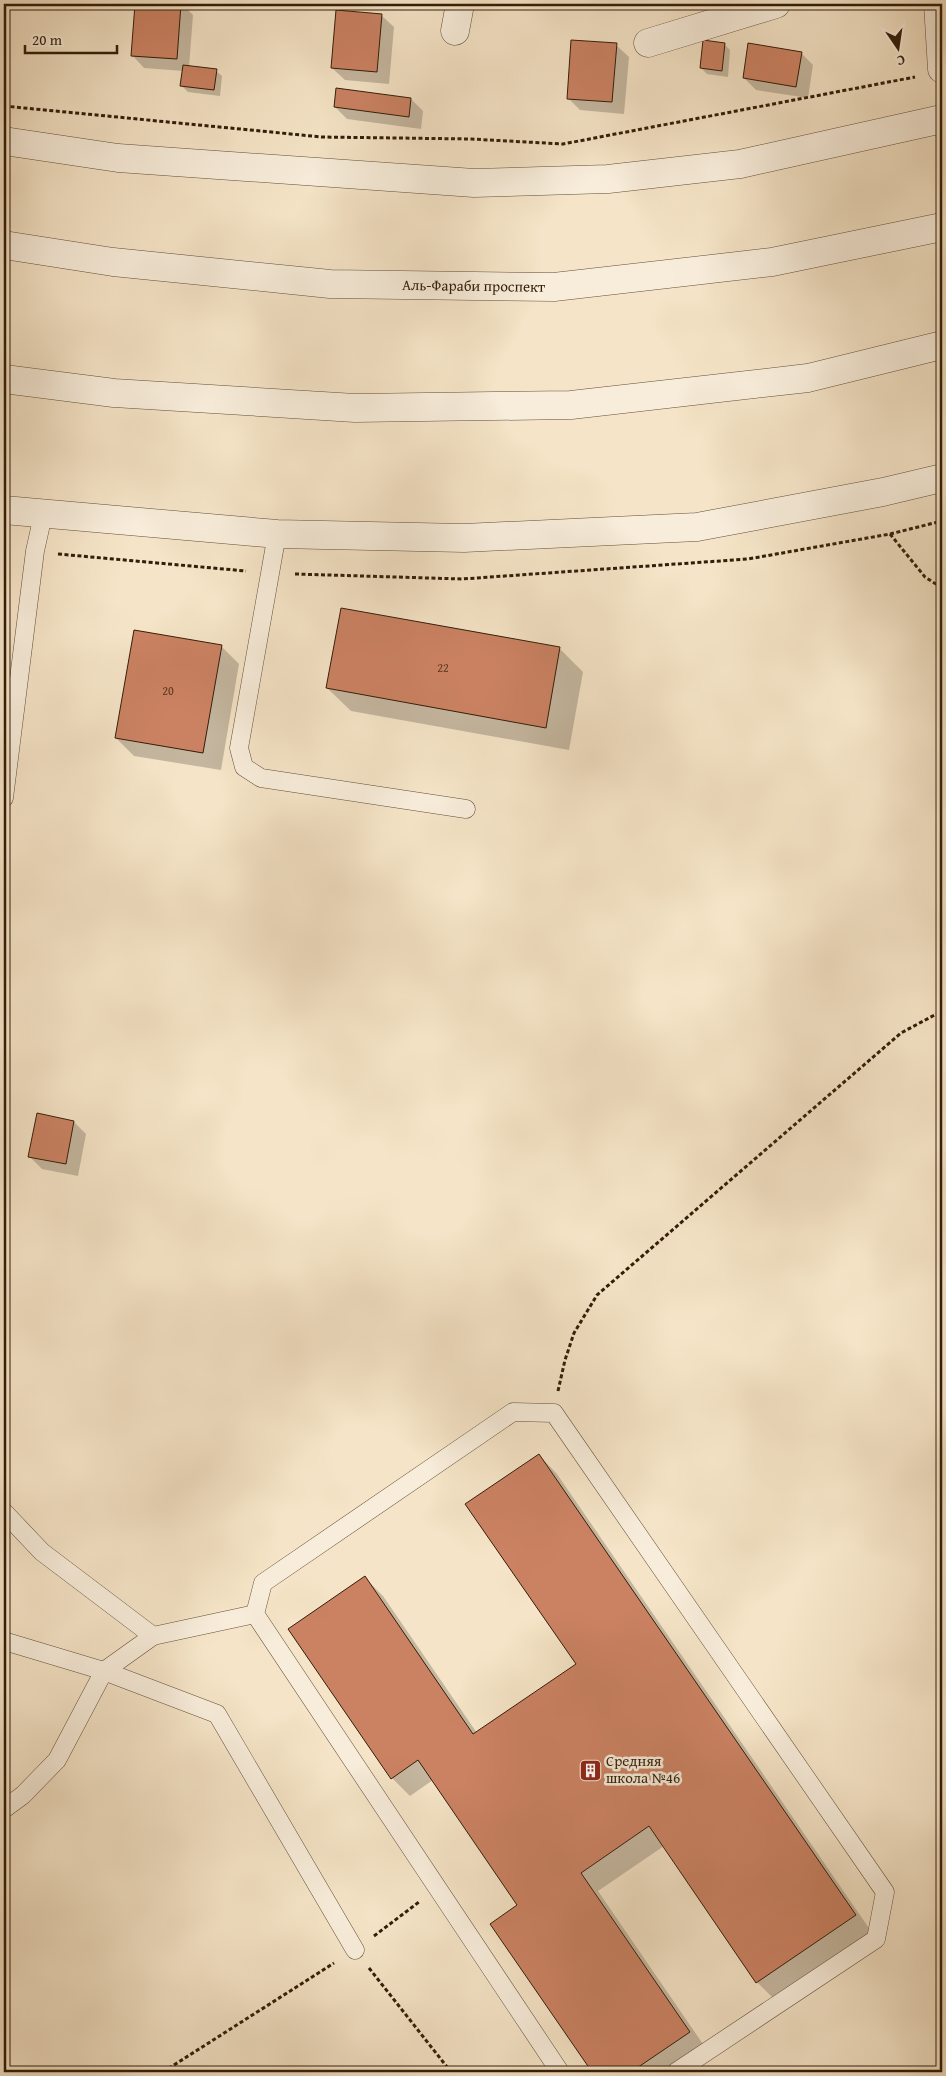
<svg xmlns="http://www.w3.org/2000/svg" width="946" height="2076" viewBox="0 0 946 2076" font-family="'Gentium Book Plus',serif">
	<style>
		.shadow { fill: #0003 }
		.building { fill: #cb8263; stroke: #321d09 }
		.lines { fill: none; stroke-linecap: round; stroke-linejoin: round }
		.service-casing { stroke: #634f38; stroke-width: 19 }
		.minor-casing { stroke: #634f38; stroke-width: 29 }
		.tertiary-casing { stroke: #634f38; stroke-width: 29 }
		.path { stroke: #321d09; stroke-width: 3; stroke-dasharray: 4 2.5; stroke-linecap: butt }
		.service { stroke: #f8eddb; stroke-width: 18 }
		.minor { stroke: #f8eddb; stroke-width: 28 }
		.tertiary { stroke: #f8eddb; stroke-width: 28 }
		.labels { text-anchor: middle; stroke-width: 5; stroke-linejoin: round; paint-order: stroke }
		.number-label { font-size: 12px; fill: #583620 }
		.street-label { font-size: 15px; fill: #321d09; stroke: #f8eddb }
		.poi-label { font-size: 15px; fill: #321d09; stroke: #f8eddb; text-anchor: start }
	</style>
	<rect width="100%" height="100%" fill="#f5e4c7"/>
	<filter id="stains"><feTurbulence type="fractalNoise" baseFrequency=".004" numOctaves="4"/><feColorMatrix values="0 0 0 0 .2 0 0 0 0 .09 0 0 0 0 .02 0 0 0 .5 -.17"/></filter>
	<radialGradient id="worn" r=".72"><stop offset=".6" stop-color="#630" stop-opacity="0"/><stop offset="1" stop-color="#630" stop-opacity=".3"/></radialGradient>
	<!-- shadow -->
	<g class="shadow">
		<path d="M136 4H182L193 15 189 67 216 71 222 76 220 96 188 92 182 86 184 71 144 68 132 55Z"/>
		<path d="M381 15 394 27 389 84 345 80 332 68Z"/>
		<path d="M724 44 730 50 728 77 707 74 701 68Z"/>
		<path d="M616 45 629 57 624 114 580 110 568 98Z"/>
		<path d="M801 53 813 65 808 98 756 90 744 78Z"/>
		<path d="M411 99 423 111 421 129 347 119 335 107Z"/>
		<path d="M221 646 239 664 221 770 134 756 116 738Z"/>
		<path d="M560 649 583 672 569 750 351 711 327 688Z"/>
		<path d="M74 1122 86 1134 78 1176 42 1169 30 1157Z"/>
		<path d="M539 1455 557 1474 873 1934 775 2000 757 1982 664 1846 598 1891 707 2050 675 2072H593L491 1924 519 1905 433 1780 410 1796 392 1778 365 1578 383 1596 477 1733 577 1665Z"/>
	</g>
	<!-- building -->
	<g class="building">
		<path d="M135 4H181L177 59 131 56Z"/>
		<path d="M336 10 382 14 377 72 331 68Z"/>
		<path d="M571 40 617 43 612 102 567 99Z"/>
		<path d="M703 40 725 43 722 71 700 68Z"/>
		<path d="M748 43 802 52 796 87 743 78Z"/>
		<path d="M183 65 217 69 214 90 180 86Z"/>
		<path d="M336 88 411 98 409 117 334 107Z"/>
		<path d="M341 608 560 647 546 728 326 688Z"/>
		<path d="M134 630 222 645 203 753 115 738Z"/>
		<path d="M37 1113 74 1121 66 1164 28 1157Z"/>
		<path d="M539 1454 856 1915 756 1983 649 1826 581 1873 690 2032 631 2072H592L490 1924 517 1905 418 1760 391 1779 288 1629 365 1576 473 1734 576 1664 465 1504Z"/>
	</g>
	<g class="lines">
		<defs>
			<g id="service">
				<path d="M277 534 239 748 244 767 261 778 466 809"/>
				<path d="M4 798 35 551 43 515"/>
				<path d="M4 1512 42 1552 153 1636"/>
				<path d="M4 1641 104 1671 217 1714 355 1950"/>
				<path d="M4 1809 23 1795 57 1760 104 1671 153 1636 255 1614"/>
				<path d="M560 2072 255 1614 263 1583 513 1412 554 1413 885 1892 876 1939 676 2072"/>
			</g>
			<g id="minor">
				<path d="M938 4 942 69"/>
				<path d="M455 31 460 4"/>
				<path d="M648 43 776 4"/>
				<path d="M4 141 118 158 474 183 608 179 740 164 942 119"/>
				<path d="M4 510 277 534 464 538 697 527 883 492 942 478"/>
			</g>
			<g id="tertiary">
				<path id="s1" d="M4 245 113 262 330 284 554 287 772 262 942 227"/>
				<path d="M4 379 114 393 355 408 571 405 808 378 942 345"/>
			</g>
		</defs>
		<!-- service casing -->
		<use href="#service" class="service-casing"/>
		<!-- minor casing -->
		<use href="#minor" class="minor-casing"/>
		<!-- tertiary casing -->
		<use href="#tertiary" class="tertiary-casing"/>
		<!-- path -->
		<g class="path">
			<path d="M4 106 322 137 471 139 563 144 915 77"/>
			<path d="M890 534 925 577 942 588"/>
			<path d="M58 554 246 571"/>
			<path d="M295 574 462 579 748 559 890 534 942 521"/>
			<path d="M558 1391 565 1360 574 1333 597 1295 901 1033 942 1011"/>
			<path d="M374 1936 419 1902"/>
			<path d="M369 1968 451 2072"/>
			<path d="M163 2072 334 1963"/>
		</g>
		<!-- service -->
		<use href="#service" class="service"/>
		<!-- minor -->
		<use href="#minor" class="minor"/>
		<!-- tertiary -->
		<use href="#tertiary" class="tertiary"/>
	</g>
	<!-- icons -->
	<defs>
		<symbol id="building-square" viewBox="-11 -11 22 22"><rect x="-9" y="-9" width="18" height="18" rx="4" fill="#8f2418" stroke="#f8eddb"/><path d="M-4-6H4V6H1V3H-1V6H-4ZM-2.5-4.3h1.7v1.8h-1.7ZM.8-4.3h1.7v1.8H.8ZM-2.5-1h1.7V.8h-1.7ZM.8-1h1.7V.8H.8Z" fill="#fff"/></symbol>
	</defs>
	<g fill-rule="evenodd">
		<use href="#building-square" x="578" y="1758" width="25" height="25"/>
	</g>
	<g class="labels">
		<!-- number labels -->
		<g class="number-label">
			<text x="443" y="672">22</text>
			<text x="168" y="695">20</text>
		</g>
		<!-- street labels -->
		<g class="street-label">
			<text dy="5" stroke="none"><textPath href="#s1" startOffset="472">Аль-Фараби проспект</textPath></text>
		</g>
		<!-- poi labels -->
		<g class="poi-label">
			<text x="606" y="1766">Средняя<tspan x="606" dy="17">школа №46</tspan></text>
		</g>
	</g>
	<!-- margin -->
	<rect width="946" height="2076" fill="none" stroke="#f5e4c7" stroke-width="20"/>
	<rect x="5" y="5" width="936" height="2066" fill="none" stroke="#321d09" stroke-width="2.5"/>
	<rect x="10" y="10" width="926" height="2056" fill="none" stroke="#321d09"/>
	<!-- north arrow -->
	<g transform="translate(898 48) rotate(167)" stroke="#f8eddb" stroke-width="4" paint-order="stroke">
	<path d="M0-4L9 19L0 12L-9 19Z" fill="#321d09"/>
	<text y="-8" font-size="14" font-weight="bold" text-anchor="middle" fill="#321d09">С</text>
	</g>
	<!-- scale -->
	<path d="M25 45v8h92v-8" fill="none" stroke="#321d09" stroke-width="2.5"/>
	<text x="32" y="45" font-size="15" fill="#321d09" stroke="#f8eddb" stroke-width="4" paint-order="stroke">20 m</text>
	<rect width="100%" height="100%" filter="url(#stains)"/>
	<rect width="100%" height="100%" fill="url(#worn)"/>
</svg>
